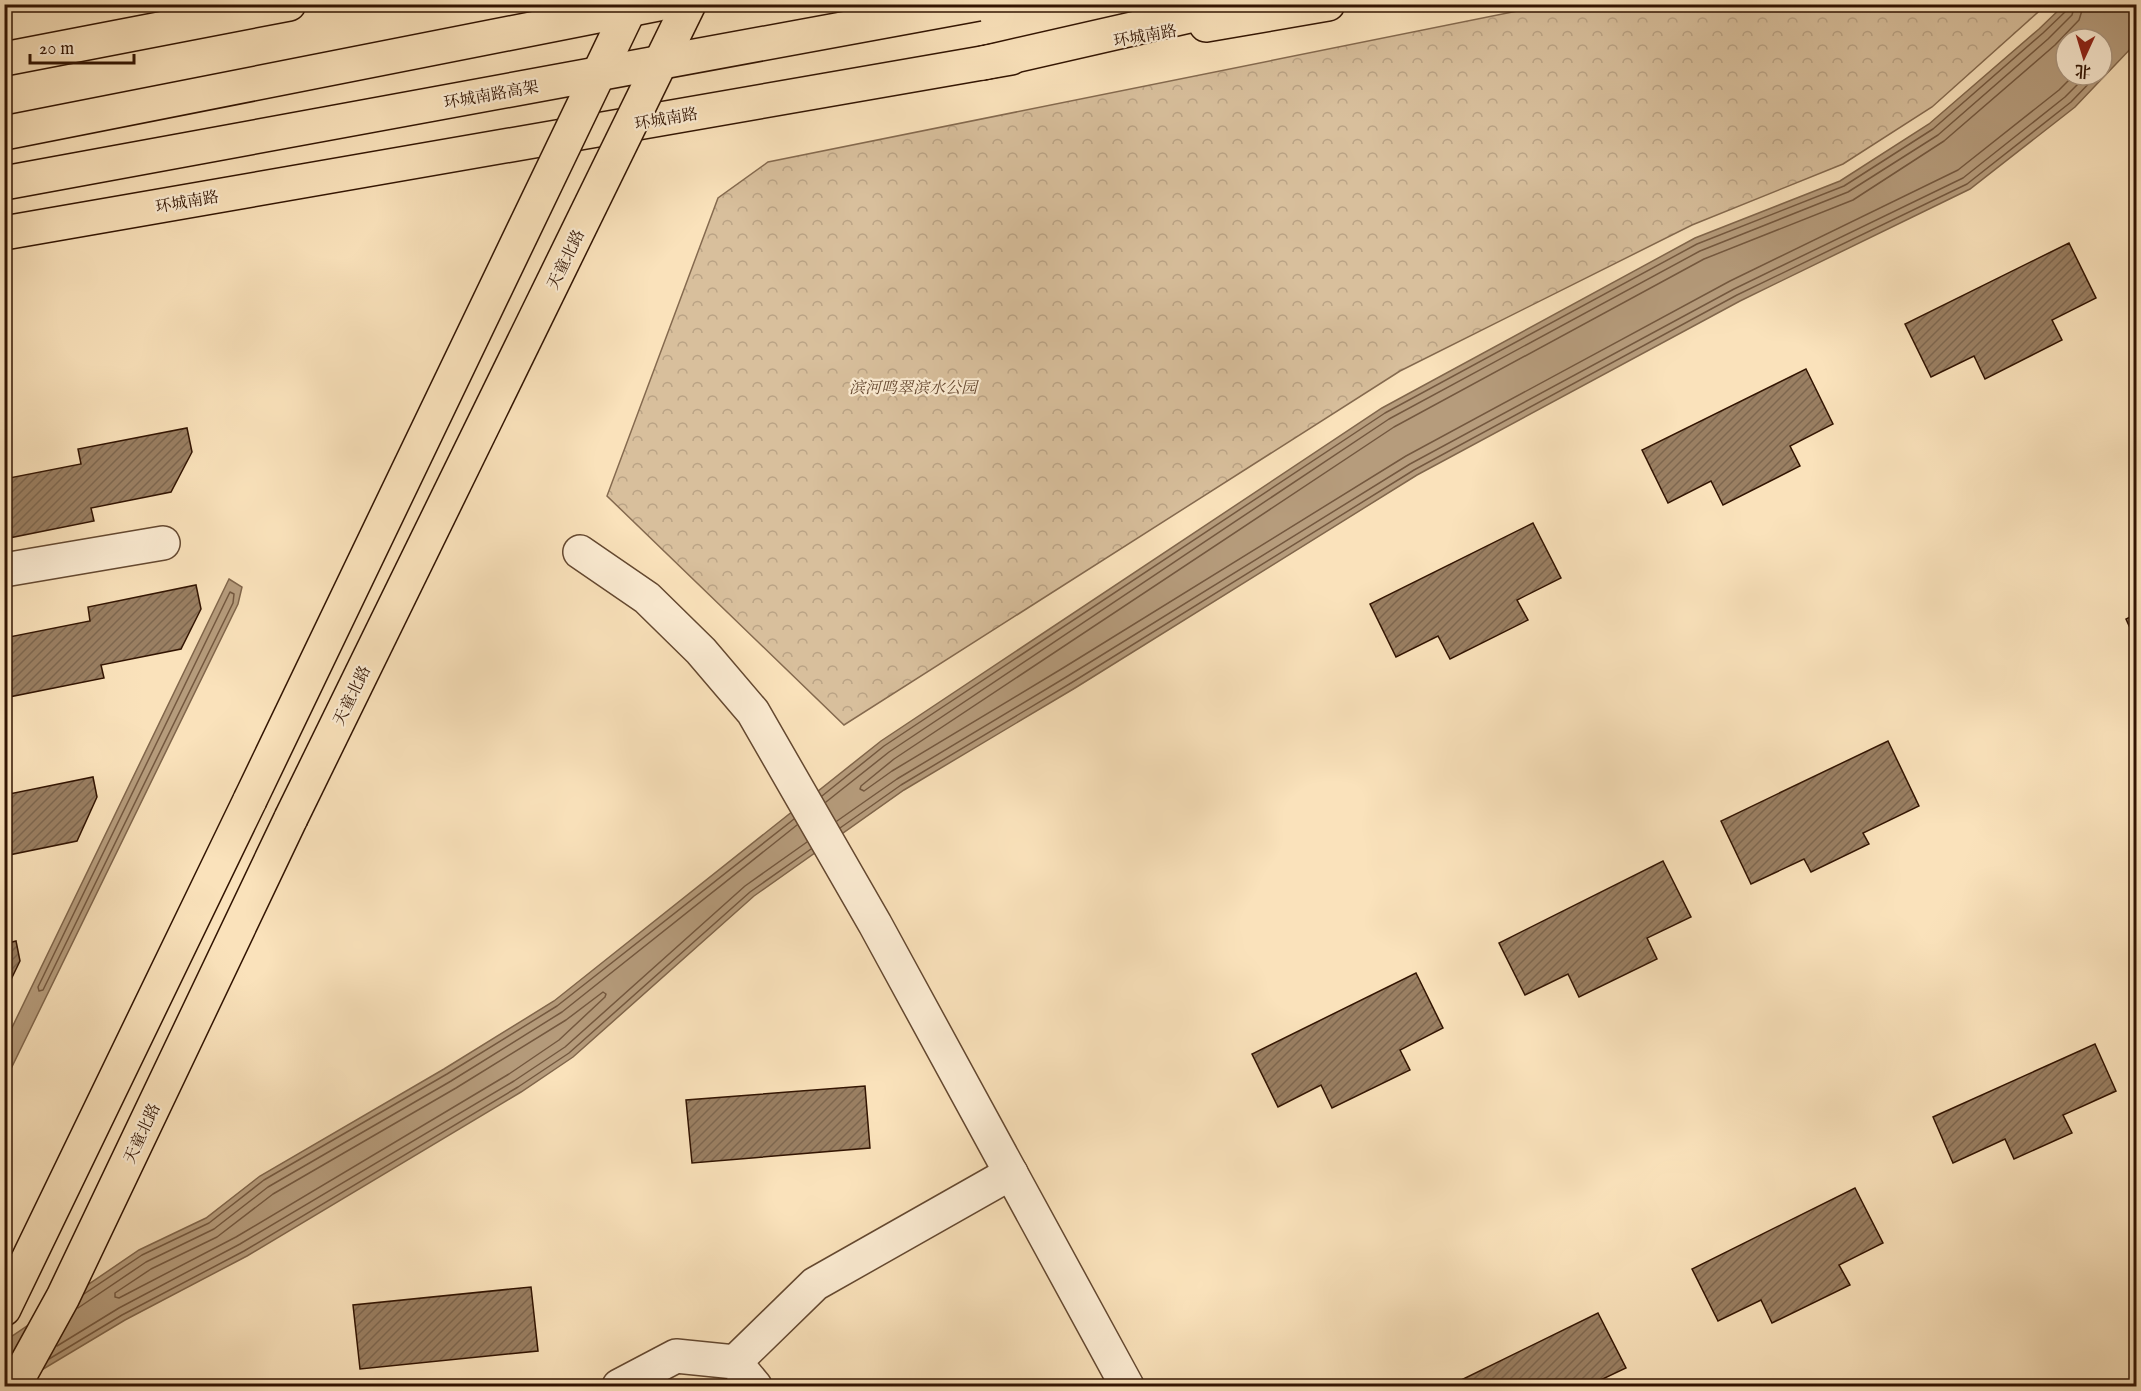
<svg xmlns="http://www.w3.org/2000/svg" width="2141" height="1391" viewBox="0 0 2141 1391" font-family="'IM FELL English','Noto Serif SC',serif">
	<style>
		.park { fill: url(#park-crowns); stroke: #856a4f; stroke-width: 1.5 }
		.water { fill: #b69c7c; stroke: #81664b; stroke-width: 1.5; fill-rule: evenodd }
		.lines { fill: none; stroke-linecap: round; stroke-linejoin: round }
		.shore { stroke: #74583f; stroke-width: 1.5 }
		.building { fill: url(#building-hatch); stroke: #321402; stroke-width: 1.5 }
		.minor-casing { stroke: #644830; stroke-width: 36 }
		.major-casing { stroke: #321402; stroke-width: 36 }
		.highway-casing { stroke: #321402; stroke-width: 36 }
		.minor { stroke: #fcecd3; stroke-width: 33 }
		.major { stroke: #fae2bb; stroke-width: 33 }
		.highway { stroke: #fae2bb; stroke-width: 33 }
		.major-bridge-casing { stroke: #321402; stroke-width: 36; stroke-linecap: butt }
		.highway-bridge-casing { stroke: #321402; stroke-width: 36; stroke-linecap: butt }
		.major-bridge { stroke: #fae2bb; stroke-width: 33 }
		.highway-bridge { stroke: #fae2bb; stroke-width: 33 }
		.labels { text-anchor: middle; stroke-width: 4.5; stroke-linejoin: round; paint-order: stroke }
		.street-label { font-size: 16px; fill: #321402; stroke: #fcecd3 }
		.park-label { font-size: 16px; font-style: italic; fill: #644730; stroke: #fcecd3 }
	</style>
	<defs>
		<pattern id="park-crowns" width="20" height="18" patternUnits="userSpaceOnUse" patternTransform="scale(1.5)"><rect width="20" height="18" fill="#d8bf9c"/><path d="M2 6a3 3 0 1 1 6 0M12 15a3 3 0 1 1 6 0" fill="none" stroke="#baa385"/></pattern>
		<pattern id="building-hatch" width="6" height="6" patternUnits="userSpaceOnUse" patternTransform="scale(1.5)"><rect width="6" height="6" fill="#9a7f62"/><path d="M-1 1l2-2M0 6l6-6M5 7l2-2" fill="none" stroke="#7e674f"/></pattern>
	</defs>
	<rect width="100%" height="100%" fill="#fae2bb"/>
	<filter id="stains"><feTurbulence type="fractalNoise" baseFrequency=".00333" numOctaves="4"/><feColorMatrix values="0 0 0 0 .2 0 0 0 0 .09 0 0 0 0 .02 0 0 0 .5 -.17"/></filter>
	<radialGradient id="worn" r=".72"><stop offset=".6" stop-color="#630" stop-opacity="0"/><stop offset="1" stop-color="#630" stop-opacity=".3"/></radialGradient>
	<!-- park -->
	<path class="park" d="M1547 5H2046L1932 107 1843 164 1692 225 1400 371 844 725 607 496 718 198 768 162Z"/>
	<!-- water -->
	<g class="water">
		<path d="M2064 5H2136V43L2075 107 1970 189 1740 301 1417 475 1075 688 904 790 754 896 573 1057 521 1092 247 1256 125 1320 15 1386H5V1341L139 1250 206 1218 260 1176 444 1069 554 1001 881 741 1382 408 1695 238 1840 181 1929 124 2039 29ZM2066 39H2102V75H2066Z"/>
		<path d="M229 579 242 587 238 604 5 1081V1042Z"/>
	</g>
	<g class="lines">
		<!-- shore -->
		<g class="shore">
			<path d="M2074 75 2059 90 1958 170 1730 281 1406 456 1063 668 892 771 864 791 860 789 861 786 894 759 1394 427 1704 259 1853 200 1944 141 2055 45 2079 20 2084 4"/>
			<path d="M230 592 234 594 233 603 43 990 39 991 38 987Z"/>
			<path d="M822 796 884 746 1385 413 1697 244 1844 186 1933 129 2043 33 2066 11 2067 4"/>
			<path d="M826 802 889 752 1389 419 1700 251 1848 192 1938 135 2048 39 2072 15 2075 4"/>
			<path d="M837 821 897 779 1068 676 1410 464 1734 289 1963 178 2065 97 2087 75"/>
			<path d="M840 828 901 785 1071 683 1414 470 1737 295 1967 184 2071 102 2097 75"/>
			<path d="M603 992 606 994 605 997 559 1040 509 1074 236 1237 119 1298 115 1297V1293L151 1269 217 1237 273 1194 456 1088 566 1020Z"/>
			<path d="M84 1294 142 1255 209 1223 264 1180 447 1074 557 1006 794 819"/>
			<path d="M78 1308 146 1262 214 1229 268 1187 451 1081 562 1012 797 825"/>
			<path d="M57 1346 119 1308 240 1244 514 1081 565 1047 745 886 807 842"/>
			<path d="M49 1359 122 1315 244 1251 518 1087 569 1053 750 892 811 849"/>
		</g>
	</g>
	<!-- building -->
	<g class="building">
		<path d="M2069 243 2096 298 2052 320 2062 340 1985 379 1974 356 1931 377 1905 324Z"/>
		<path d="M1806 369 1833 424 1790 446 1800 466 1723 505 1711 481 1668 503 1642 450Z"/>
		<path d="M187 428 192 452 171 492 91 508 94 521 4 539V479L81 464 78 449Z"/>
		<path d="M1533 523 1561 578 1517 600 1528 620 1450 659 1438 636 1396 657 1370 604Z"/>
		<path d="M196 585 201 609 181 649 101 665 104 678 4 698V638L90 621 88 607Z"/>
		<path d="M2136 614V641L2126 619Z"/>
		<path d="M1888 741 1919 806 1863 833 1869 844 1811 872 1804 859 1751 884 1721 821Z"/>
		<path d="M93 777 97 797 77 841 4 856V795Z"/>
		<path d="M1663 861 1691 917 1647 938 1657 959 1579 997 1568 974 1525 995 1499 943Z"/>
		<path d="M16 941 20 961 4 994V944Z"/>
		<path d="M1416 973 1443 1028 1400 1050 1410 1070 1332 1108 1321 1085 1278 1107 1252 1054Z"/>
		<path d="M2095 1044 2116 1091 2063 1115 2072 1133 2014 1159 2005 1139 1953 1163 1933 1117Z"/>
		<path d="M865 1086 870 1148 692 1163 686 1100Z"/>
		<path d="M1855 1188 1883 1243 1839 1265 1850 1285 1772 1323 1761 1300 1718 1321 1692 1269Z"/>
		<path d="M531 1287 538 1351 360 1369 353 1305Z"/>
		<path d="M1598 1313 1626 1368 1588 1386H1449Z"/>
	</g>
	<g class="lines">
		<defs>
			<g id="minor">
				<path d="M580 552 647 598 701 651 753 712 875 924 1127 1386"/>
				<path d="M4 570 163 543"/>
				<path d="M735 1362 815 1284 1011 1173"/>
				<path d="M619 1386 676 1356 735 1362 755 1386"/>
			</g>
			<g id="major">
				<path d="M1206 25 1328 4"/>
				<path d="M4 59 289 4"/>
				<path d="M4 233 1011 58"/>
				<path d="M4 1309 250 800"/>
				<path d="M14 1386 63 1297 291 818"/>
			</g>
			<path id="highway" d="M983 63 1242 4"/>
		</defs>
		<!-- minor casing -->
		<use href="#minor" class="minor-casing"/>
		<!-- major casing -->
		<use href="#major" class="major-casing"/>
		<!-- highway casing -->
		<use href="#highway" class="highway-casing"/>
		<!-- minor -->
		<use href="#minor" class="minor"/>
		<!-- major -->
		<use href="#major" class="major"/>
		<!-- highway -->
		<use href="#highway" class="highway"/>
		<defs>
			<g id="major-bridge">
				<path d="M250 800 632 4"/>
				<path d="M291 818 689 4"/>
			</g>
			<g id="highway-bridge">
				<path d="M4 133 658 4"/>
				<path d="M4 183 978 4"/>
			</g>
		</defs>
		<!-- major-bridge casing -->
		<use href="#major-bridge" class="major-bridge-casing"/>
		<!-- highway-bridge casing -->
		<use href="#highway-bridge" class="highway-bridge-casing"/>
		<!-- major-bridge -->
		<use href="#major-bridge" class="major-bridge"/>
		<!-- highway-bridge -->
		<use href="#highway-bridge" class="highway-bridge"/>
	</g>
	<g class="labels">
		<!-- street labels -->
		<g class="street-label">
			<text transform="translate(1145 35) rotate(-10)" y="6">环城南路</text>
			<text transform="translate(491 94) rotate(-10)" y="6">环城南路高架</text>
			<text transform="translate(666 118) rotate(-10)" y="6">环城南路</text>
			<text transform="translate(187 201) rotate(-10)" y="6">环城南路</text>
			<text transform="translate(565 259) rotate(-64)" y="6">天童北路</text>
			<text transform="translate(351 695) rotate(-64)" y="6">天童北路</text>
			<text transform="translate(141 1133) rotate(-65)" y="6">天童北路</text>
		</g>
		<!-- park labels -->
		<g class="park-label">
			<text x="913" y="393">滨河鸣翠滨水公园</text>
		</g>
	</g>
	<!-- margin -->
	<rect width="2141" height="1391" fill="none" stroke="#fae2bb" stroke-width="24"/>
	<rect x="6" y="6" width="2129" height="1379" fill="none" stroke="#321402" stroke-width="3"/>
	<rect x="12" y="12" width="2117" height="1367" fill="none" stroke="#321402" stroke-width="1.5"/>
	<!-- north arrow -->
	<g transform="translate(2084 57) rotate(184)"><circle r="28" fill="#fcecd3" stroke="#ab967f" stroke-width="1.5"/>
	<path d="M0-4.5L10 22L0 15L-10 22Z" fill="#8f2418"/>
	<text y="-9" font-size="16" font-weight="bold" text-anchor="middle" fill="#321402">北</text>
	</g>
	<!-- scale -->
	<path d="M30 54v9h104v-9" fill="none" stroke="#321402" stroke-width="3"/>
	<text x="39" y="54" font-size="18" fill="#321402" stroke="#fcecd3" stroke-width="4.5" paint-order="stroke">20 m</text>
	<rect width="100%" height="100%" filter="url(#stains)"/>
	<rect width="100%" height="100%" fill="url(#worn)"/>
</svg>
